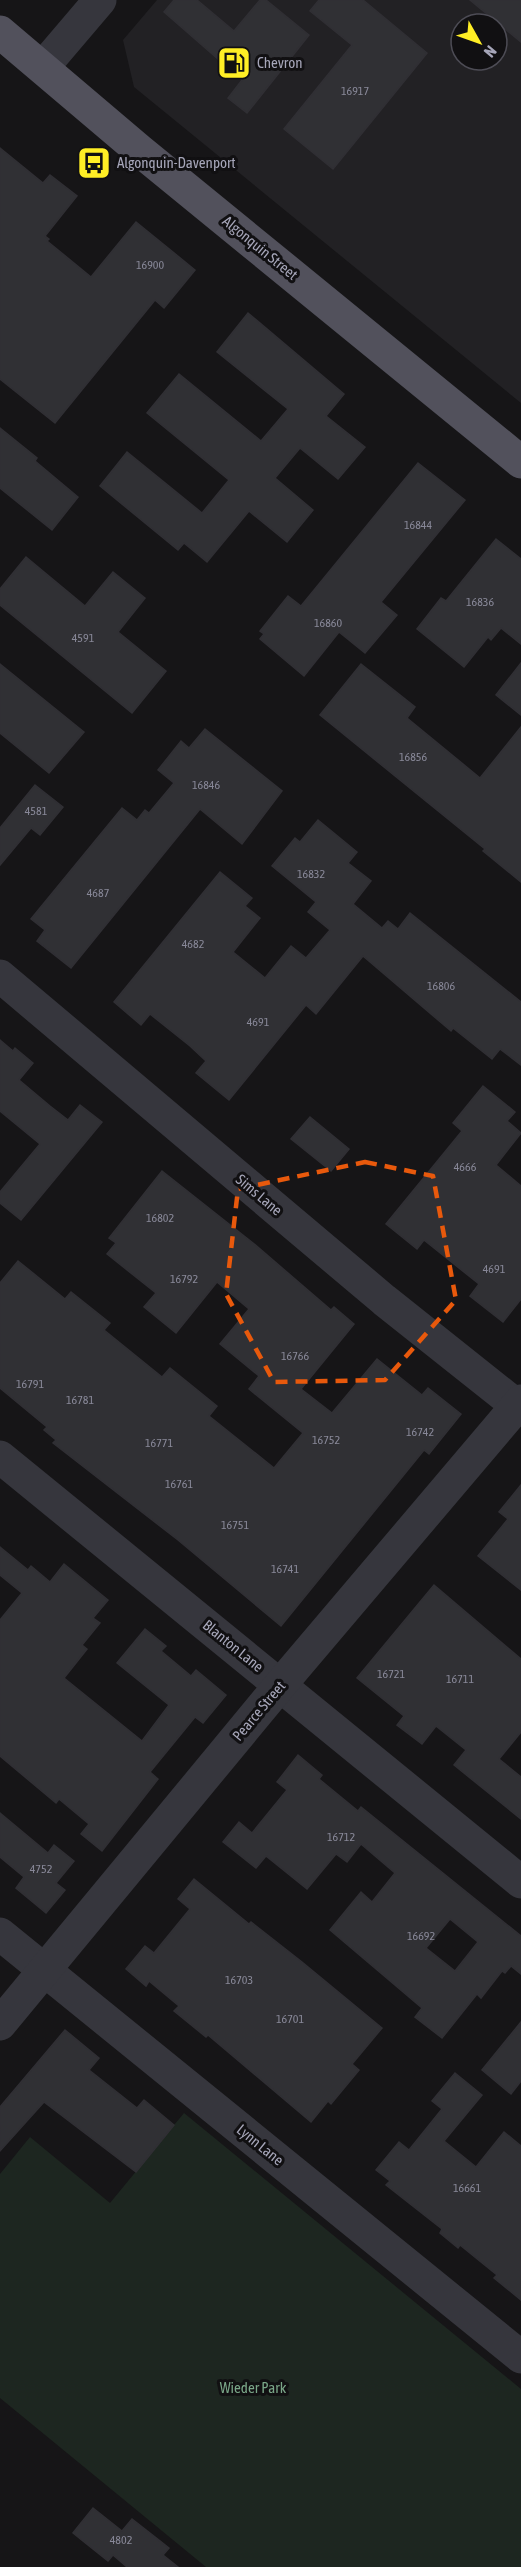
<svg xmlns="http://www.w3.org/2000/svg" width="521" height="2567" viewBox="0 0 521 2567" font-family="'Asap Condensed',sans-serif">
	<style>
		.built { fill: #222124; fill-rule: evenodd }
		.green { fill: #1d2620 }
		.building { fill: #303034; stroke: #302f34; stroke-width: 1.5; fill-rule: evenodd }
		.lines { fill: none; stroke-linecap: round; stroke-linejoin: round }
		.minor { stroke: #36363d; stroke-width: 33 }
		.major { stroke: #52515c; stroke-width: 33 }
		.marked { fill: none; stroke: #e8590c; stroke-width: 4.5; stroke-dasharray: 12 8; stroke-linejoin: round }
		.labels { text-anchor: middle; stroke-width: 6; stroke-linejoin: round; paint-order: stroke }
		.number-label { font-size: 12px; fill: #888898 }
		.poi-label { font-size: 15px; fill: #a6a6b9; stroke: #111012; text-anchor: start }
		.street-label { font-size: 15px; fill: #a6a6b9; stroke: #111012 }
		.park-label { font-size: 15px; fill: #7aa688; stroke: #111012 }
	</style>
	<rect width="100%" height="100%" fill="#161517"/>
	<!-- built -->
	<path class="built" d="M157 0H521V403L134 87 123 40ZM461 24H497V60H461Z"/>
	<!-- green -->
	<path class="green" d="M184 2113 521 2389V2567H206L0 2398V2174L30 2137 110 2203Z"/>
	<!-- building -->
	<g class="building">
		<path d="M174 0H197L234 31 260 0H266L309 35 247 113 228 98 242 80 164 12Z"/>
		<path d="M319 0H363L427 53 333 169 284 129 352 45 310 11Z"/>
		<path d="M470 0H521V42Z"/>
		<path d="M0 148 43 183 50 175 77 196 45 236 49 239 47 241 91 277 136 222 195 270 164 308 155 300 55 423 0 379Z"/>
		<path d="M248 313 344 394 326 416 365 447 338 479 300 448 275 478 313 510 287 542 249 511 207 562 184 543 178 550 100 486 127 452 202 513 229 480 147 413 179 374 261 441 288 409 217 352Z"/>
		<path d="M0 428 37 458 35 461 78 497 52 530 0 488Z"/>
		<path d="M418 463 465 500 381 602 397 615 365 653 339 632 304 676 260 639 264 634 260 631 288 596 301 606Z"/>
		<path d="M496 539 521 559V644L501 628 491 640 488 637 464 667 417 629 441 598 446 601Z"/>
		<path d="M26 557 85 606 113 572 145 598 118 632 166 671 132 713 0 605V589Z"/>
		<path d="M521 663V715L496 695Z"/>
		<path d="M0 664 84 732 49 773 0 733Z"/>
		<path d="M361 664 415 707 407 718 480 778 521 727V882L483 851 485 849 320 715Z"/>
		<path d="M205 729 282 791 242 844 200 809 71 968 37 941 45 930 31 919 122 808 137 820 145 810 149 813 174 783 158 770 181 741 189 748Z"/>
		<path d="M35 785 63 807 40 835 31 828 0 865V828Z"/>
		<path d="M318 820 357 852 348 863 371 881 353 904 382 928 388 921 398 929 410 913 521 1002V1065L500 1049 492 1059 453 1028 451 1031 363 956 316 1014 306 1005 229 1100 196 1073 206 1061 190 1046 150 1014 141 1025 114 1002 220 872 252 898 245 906 260 918 233 952 265 978 291 946 306 958 330 930 308 912 316 902 272 866 295 838 300 842Z"/>
		<path d="M0 1040 13 1051 15 1048 33 1063 19 1080 50 1106 68 1120 80 1105 102 1122 21 1220 0 1203V1192L40 1144 0 1111Z"/>
		<path d="M483 1086 515 1112 507 1121 521 1133 496 1165 521 1186V1299L503 1322 470 1296 479 1284 424 1240 417 1249 386 1224 462 1131 453 1123Z"/>
		<path d="M310 1117 349 1149 331 1171 291 1139Z"/>
		<path d="M162 1171 253 1243 331 1310 334 1307 354 1324 301 1389 332 1413 377 1359 422 1395 428 1388 461 1414 429 1454 424 1450 281 1626 178 1540 53 1443 56 1440 44 1430 47 1427 0 1388V1283L18 1261 65 1299 71 1292 110 1323 104 1330 162 1377 170 1368 217 1406 209 1416 274 1468 303 1433 249 1389 259 1376 220 1344 249 1309 217 1282 176 1333 144 1307 156 1293 107 1254 116 1243 109 1238Z"/>
		<path d="M521 1485V1590L478 1556 508 1519 499 1512Z"/>
		<path d="M0 1547 28 1570 31 1566 50 1582 64 1564 108 1600 93 1618 100 1623 82 1645 87 1649 64 1678 142 1741 169 1705 117 1663 145 1629 166 1646 161 1651 191 1676 196 1670 226 1695 203 1723 195 1717 150 1772 158 1779 102 1851 81 1834 89 1824 59 1799 56 1803 0 1756V1620L22 1593 0 1575Z"/>
		<path d="M434 1585 521 1659V1732L499 1759 521 1777V1819L454 1765 466 1750 436 1726 422 1744 397 1725 404 1716 357 1678Z"/>
		<path d="M298 1755 322 1775 319 1779 358 1811 361 1807 521 1936V1974L511 1966 505 1973 502 1971 481 1998 477 1994 442 2038 415 2017 422 2008 330 1930 361 1892 372 1902 395 1873 361 1844 347 1862 336 1854 307 1889 266 1856 256 1868 223 1842 239 1822 252 1833 287 1790 277 1782ZM450 1919 478 1942 455 1971 426 1948Z"/>
		<path d="M0 1813 48 1853 54 1845 74 1861 56 1883 65 1890 46 1913 16 1888 24 1877 0 1857Z"/>
		<path d="M194 1879 249 1924 251 1922 302 1962 382 2028 352 2064 359 2070 331 2104 328 2101 311 2122 208 2035 206 2037 174 2011 179 2006 149 1981 146 1986 126 1969 145 1946 154 1953 190 1909 178 1899Z"/>
		<path d="M521 2022V2081L511 2094 482 2070Z"/>
		<path d="M65 2030 99 2058 89 2070 137 2108 144 2100 174 2125 136 2172 44 2102 0 2151V2107Z"/>
		<path d="M455 2073 482 2095 444 2141 476 2167 504 2132 521 2146V2300L494 2278 497 2275 460 2245 458 2248 440 2233 442 2229 386 2185 390 2181 376 2170 399 2142 409 2150 442 2109 432 2101Z"/>
		<path d="M93 2508 122 2531 132 2519 169 2548 163 2555 178 2567H127L113 2555 108 2561 73 2533Z"/>
	</g>
	<g class="lines">
		<!-- minor -->
		<g class="minor">
			<path d="M43 67 100 0"/>
			<path d="M0 976 384 1300 521 1409"/>
			<path d="M0 1457 521 1882"/>
			<path d="M0 1934 521 2357"/>
			<path d="M0 2024 281 1684 521 1401"/>
		</g>
		<!-- major -->
		<path class="major" d="M0 32 139 150 521 462"/>
	</g>
	<!-- marked area -->
	<path class="marked" d="M365 1162 433 1176 456 1300 385 1380 274 1382 226 1294 238 1189Z"/>
	<!-- icons -->
	<defs>
		<symbol id="fuel-square" viewBox="-11 -11 22 22"><rect x="-9" y="-9" width="18" height="18" rx="4" fill="#ffee25" stroke="#111012"/><path d="M-5.5-6h7V0h2V4h1.3V-2.5L3-4.5l.8-.8L6-3V5H2.5V1h-1V6h-7ZM-4.2-4.7v3.2H.2V-4.7Z" fill="#111"/></symbol>
		<symbol id="bus-square" viewBox="-11 -11 22 22"><rect x="-9" y="-9" width="18" height="18" rx="4" fill="#ffee25" stroke="#111012"/><path d="M-5-6H5V4H4V6H2V4H-2V6H-4V4H-5ZM-3.5-4V0h7V-4ZM-3.5 1.2v1.5H-2V1.2ZM2 1.2v1.5H3.5V1.2Z" fill="#111"/></symbol>
	</defs>
	<g fill-rule="evenodd">
		<use href="#fuel-square" x="215" y="44" width="38" height="38"/>
		<use href="#bus-square" x="75" y="144" width="38" height="38"/>
	</g>
	<g class="labels">
		<!-- number labels -->
		<g class="number-label">
			<text x="355" y="95">16917</text>
			<text x="150" y="269">16900</text>
			<text x="418" y="529">16844</text>
			<text x="480" y="606">16836</text>
			<text x="328" y="627">16860</text>
			<text x="83" y="642">4591</text>
			<text x="413" y="761">16856</text>
			<text x="206" y="789">16846</text>
			<text x="36" y="815">4581</text>
			<text x="311" y="878">16832</text>
			<text x="98" y="897">4687</text>
			<text x="193" y="948">4682</text>
			<text x="441" y="990">16806</text>
			<text x="258" y="1026">4691</text>
			<text x="465" y="1171">4666</text>
			<text x="160" y="1222">16802</text>
			<text x="494" y="1273">4691</text>
			<text x="184" y="1283">16792</text>
			<text x="295" y="1360">16766</text>
			<text x="30" y="1388">16791</text>
			<text x="80" y="1404">16781</text>
			<text x="420" y="1436">16742</text>
			<text x="326" y="1444">16752</text>
			<text x="159" y="1447">16771</text>
			<text x="179" y="1488">16761</text>
			<text x="235" y="1529">16751</text>
			<text x="285" y="1573">16741</text>
			<text x="391" y="1678">16721</text>
			<text x="460" y="1683">16711</text>
			<text x="341" y="1841">16712</text>
			<text x="41" y="1873">4752</text>
			<text x="421" y="1940">16692</text>
			<text x="239" y="1984">16703</text>
			<text x="290" y="2023">16701</text>
			<text x="467" y="2192">16661</text>
			<text x="121" y="2544">4802</text>
		</g>
		<!-- poi labels -->
		<g class="poi-label">
			<text x="257" y="68">Chevron</text>
			<text x="117" y="168">Algonquin-Davenport</text>
		</g>
		<!-- street labels -->
		<g class="street-label">
			<text transform="translate(260 248) rotate(39)" y="5">Algonquin Street</text>
			<text transform="translate(259 1195) rotate(40)" y="5">Sims Lane</text>
			<text transform="translate(233 1646) rotate(39)" y="5">Blanton Lane</text>
			<text transform="translate(259 1711) rotate(-50)" y="5">Pearce Street</text>
			<text transform="translate(260 2145) rotate(39)" y="5">Lynn Lane</text>
		</g>
		<!-- park labels -->
		<g class="park-label">
			<text x="253" y="2393">Wieder Park</text>
		</g>
	</g>
	<!-- north arrow -->
	<g transform="translate(479 42) rotate(130)"><circle r="28" fill="#111012" stroke="#4d4c55" stroke-width="1.5"/>
	<path d="M0-4.5L10 22L0 15L-10 22Z" fill="#ffee25"/>
	<text y="-9" font-size="16" font-weight="bold" text-anchor="middle" fill="#a6a6b9">N</text>
	</g>
</svg>
